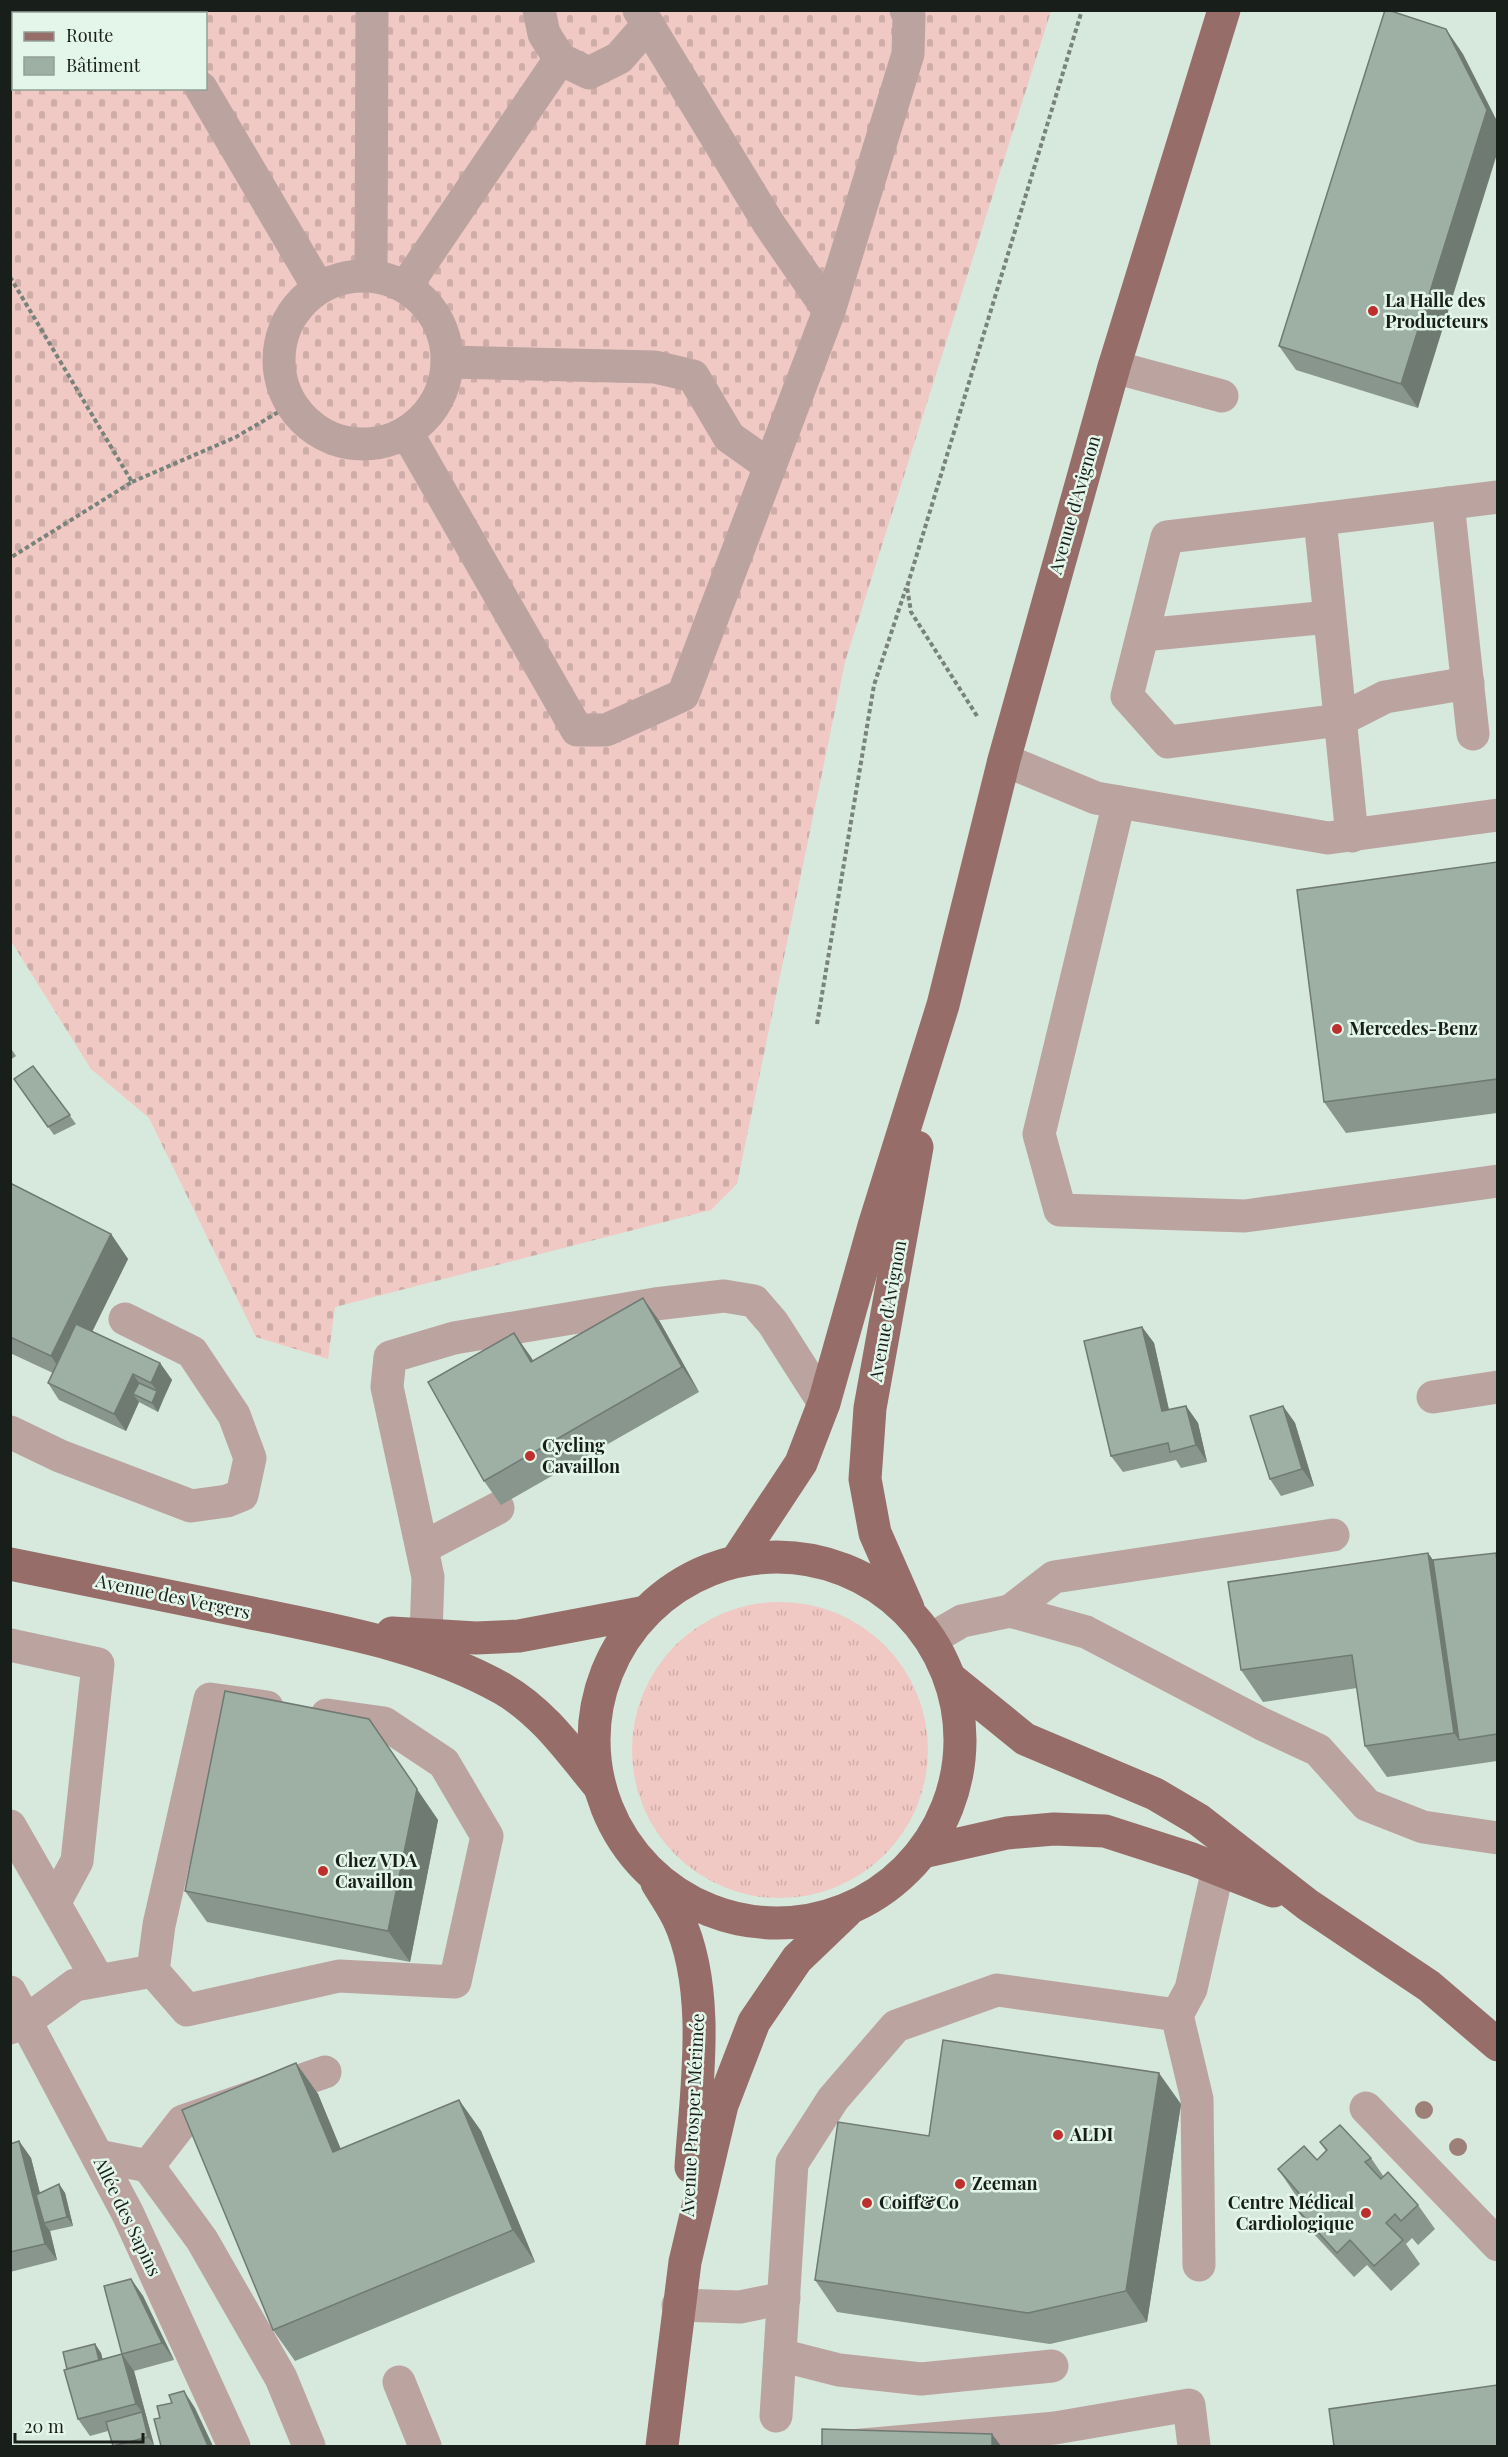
<svg xmlns="http://www.w3.org/2000/svg" width="1508" height="2457" viewBox="0 0 1508 2457" font-family="'Playfair Display',serif">
	<style>
		.grass { fill: url(#grass-tufts) }
		.cemetery { fill: url(#cemetery-stones); fill-rule: evenodd }
		.lines { fill: none; stroke-linecap: round; stroke-linejoin: round }
		.path { stroke: #78837b; stroke-width: 4; stroke-dasharray: 4.5 3; stroke-linecap: butt }
		.minor { stroke: #bba3a0; stroke-width: 33 }
		.major { stroke: #966d68; stroke-width: 33 }
		.tree { fill: #9d8179 }
		.wall { fill: #88968d }
		.shaded-wall { fill: #6f7a73 }
		.building { fill: #9eafa4; stroke: #6f7a73; stroke-width: 1.5 }
		.poi-dot { fill: #be302e; stroke: #e4f6ea; stroke-width: 2 }
		.labels { text-anchor: middle; stroke-width: 5; stroke-linejoin: round; paint-order: stroke }
		.poi-label { font-size: 18px; font-weight: bold; fill: #181e1a; stroke: #e4f6ea; text-anchor: start }
		.street-label { font-size: 18px; fill: #181e1a; stroke: #e4f6ea }
	</style>
	<defs>
		<pattern id="grass-tufts" width="24" height="20" patternUnits="userSpaceOnUse" patternTransform="scale(1.5)"><rect width="24" height="20" fill="#f1c9c4"/><path d="M3 7l-1-3M5 7V3M7 7l1-3M15 17l-1-3M17 17v-4M19 17l1-3" fill="none" stroke="#ceaca8"/></pattern>
		<pattern id="cemetery-stones" width="16" height="16" patternUnits="userSpaceOnUse" patternTransform="scale(1.5)"><rect width="16" height="16" fill="#f1c9c4"/><path d="M2 7V4a2 2 0 0 1 4 0v3zM10 15v-3a2 2 0 0 1 4 0v3z" fill="#ceaca8"/></pattern>
	</defs>
	<rect width="100%" height="100%" fill="#d7e8dc"/>
	<!-- grass -->
	<circle class="grass" cx="780" cy="1750" r="148"/>
	<!-- cemetery -->
	<path class="cemetery" d="M11 11H1051L845 662 737 1184 711 1210 335 1307 328 1359 256 1337 149 1118 91 1069 11 941ZM14 14H206V88H14Z"/>
	<g class="lines">
		<!-- path -->
		<g class="path">
			<path d="M10 277 132 482 10 558"/>
			<path d="M132 482 236 437 292 404"/>
			<path d="M977 716 911 612 907 587 1082 10"/>
			<path d="M817 1024 874 685 906 588"/>
		</g>
		<!-- minor -->
		<g class="minor">
			<path d="M155 10 157 14"/>
			<path d="M539 10 544 34 560 59 589 73 619 58 648 25"/>
			<path d="M639 10 769 224 829 311"/>
			<path d="M201 88 318 287"/>
			<path d="M371 275 372 10"/>
			<circle cx="363" cy="360" r="84"/>
			<path d="M406 286 560 59"/>
			<path d="M448 362 655 367 693 376 729 437 770 466"/>
			<path d="M1114 367 1222 396"/>
			<path d="M407 433 577 730H606L683 695 829 311 908 54 909 16 906 10"/>
			<path d="M1448 503 1473 734"/>
			<path d="M1320 519 1498 497"/>
			<path d="M1143 635 1329 617"/>
			<path d="M1004 760 1096 798 1328 838 1498 815"/>
			<path d="M1119 802 1039 1134 1060 1210 1245 1216 1498 1181"/>
			<path d="M1352 836 1320 519 1167 537 1127 696 1168 742 1340 720 1385 697 1468 683"/>
			<path d="M1433 1397 1498 1387"/>
			<path d="M10 1432 60 1456 191 1506 227 1501 242 1495 250 1458 234 1415 192 1352 125 1319"/>
			<path d="M422 1548 498 1508"/>
			<path d="M1010 1611 1054 1577 1333 1535"/>
			<path d="M426 1635 428 1577 387 1387 390 1357 454 1338 655 1304 724 1296 754 1301 773 1323 824 1403"/>
			<path d="M931 1639 962 1621 1010 1611 1086 1632 1262 1724 1318 1750 1367 1805 1423 1827 1498 1838"/>
			<path d="M10 1645 98 1664 77 1861 55 1902"/>
			<path d="M10 1826 98 1980"/>
			<path d="M153 1971 159 1925 210 1699 267 1707"/>
			<path d="M10 1992 128 2214 234 2446"/>
			<path d="M1177 2015 1191 1989 1218 1869"/>
			<path d="M10 2028 26 2021 75 1985 153 1971 187 2010 339 1976 455 1982 487 1836 444 1763 384 1723 327 1715"/>
			<path d="M1366 2108 1498 2245"/>
			<path d="M98 2156 148 2166 202 2240 281 2378 309 2446"/>
			<path d="M148 2166 183 2121 325 2072"/>
			<path d="M678 2305 740 2307 784 2298"/>
			<path d="M780 2355 839 2370 921 2379 1052 2366"/>
			<path d="M399 2382 425 2446"/>
			<path d="M776 2416 792 2163 833 2099 896 2026 997 1990 1177 2015 1197 2099 1199 2265"/>
			<path d="M851 2446 1055 2428 1189 2405 1194 2446"/>
		</g>
		<!-- major -->
		<g class="major">
			<circle cx="777" cy="1740" r="183"/>
			<path d="M737 1560 801 1463 824 1403 874 1226 943 1005 1004 760 1114 367 1224 10"/>
			<path d="M10 1564C89 1580 168 1596 247 1612 333 1630 426 1645 503 1689 543 1712 570 1751 599 1786"/>
			<path d="M908 1608 875 1533 865 1479 870 1408 917 1147"/>
			<path d="M392 1633 476 1638 519 1636 646 1612"/>
			<path d="M951 1679 1025 1739 1155 1794 1199 1820 1308 1905 1429 1986 1498 2045"/>
			<path d="M923 1852 1007 1833 1054 1829 1105 1831 1192 1859 1273 1891"/>
			<path d="M657 1883C664 1894 672 1906 678 1918 712 1990 696 2090 691 2167"/>
			<path d="M662 2446 685 2262 722 2105 754 2022 797 1959 846 1912"/>
		</g>
	</g>
	<!-- trees -->
	<g class="tree">
		<circle cx="1424" cy="2110" r="9"/>
		<circle cx="1458" cy="2147" r="9"/>
	</g>
	<!-- wall -->
	<g class="wall">
		<path d="M1463 54 1418 408 1296 370 1279 346Z"/>
		<path d="M1497 862V1113L1346 1133 1324 1102Z"/>
		<path d="M10 1047 16 1056 10 1060Z"/>
		<path d="M33 1066 76 1124 54 1135 14 1079Z"/>
		<path d="M10 1183 111 1234 128 1259 92 1331 160 1363 172 1380 158 1412 139 1402 126 1431 59 1400 48 1383 53 1373 10 1353Z"/>
		<path d="M643 1298 660 1322 699 1392 501 1505 484 1481 514 1333 533 1361Z"/>
		<path d="M1142 1327 1154 1343 1169 1410 1186 1406 1198 1423 1207 1462 1181 1468 1176 1460 1123 1472 1111 1456Z"/>
		<path d="M1283 1406 1295 1423 1314 1486 1281 1496 1270 1479Z"/>
		<path d="M1428 1553 1433 1560 1497 1555V1761L1387 1777 1365 1746 1357 1688 1263 1702 1241 1670Z"/>
		<path d="M369 1719 438 1820 410 1962 207 1922 185 1891Z"/>
		<path d="M296 2063 318 2094 340 2149 459 2100 481 2131 535 2262 295 2361 273 2330Z"/>
		<path d="M1181 2104 1147 2322 1050 2344 837 2312 815 2280 929 2136Z"/>
		<path d="M19 2141 31 2158 40 2193 59 2184 65 2193 73 2226 50 2231 57 2260 10 2272V2144Z"/>
		<path d="M1320 2142 1371 2158 1384 2177 1418 2205 1435 2229 1418 2245 1412 2238 1406 2244 1420 2264 1391 2291 1367 2265 1354 2277 1312 2232 1295 2207 1301 2201 1295 2194 1278 2169 1317 2160 1326 2151Z"/>
		<path d="M131 2279 143 2296 174 2360 134 2371 154 2445 150 2446H113L108 2431 90 2436 78 2419 67 2369 95 2344 101 2353 102 2359 122 2354Z"/>
	</g>
	<!-- shaded-wall -->
	<g class="shaded-wall">
		<path d="M1446 29 1463 54 1497 121V154L1418 408 1401 384Z"/>
		<path d="M111 1234 128 1259 68 1381 51 1356Z"/>
		<path d="M643 1298 660 1322 699 1392 682 1367Z"/>
		<path d="M1142 1327 1154 1343 1173 1428 1162 1411Z"/>
		<path d="M514 1333 531 1357 548 1387 531 1362Z"/>
		<path d="M160 1363 172 1380 163 1399 151 1383Z"/>
		<path d="M133 1374 145 1391 133 1394 139 1402 126 1431 114 1414Z"/>
		<path d="M157 1391 163 1399 158 1412 152 1403Z"/>
		<path d="M1186 1406 1198 1423 1207 1462 1196 1445Z"/>
		<path d="M1283 1406 1295 1423 1314 1486 1302 1469Z"/>
		<path d="M1428 1553 1450 1585 1459 1740 1454 1733Z"/>
		<path d="M369 1719 438 1820 410 1962 388 1931Z"/>
		<path d="M296 2063 318 2094 355 2183 333 2152Z"/>
		<path d="M1159 2073 1181 2104 1147 2322 1126 2291Z"/>
		<path d="M459 2100 481 2131 535 2262 513 2230Z"/>
		<path d="M19 2141 31 2158 47 2222 44 2223 50 2231 57 2260 45 2244Z"/>
		<path d="M59 2184 65 2193 73 2226 67 2217Z"/>
		<path d="M131 2279 143 2296 174 2360 162 2343Z"/>
		<path d="M95 2344 101 2353 108 2378 102 2369Z"/>
		<path d="M122 2354 134 2371 154 2445 148 2437 142 2412 136 2404Z"/>
		<path d="M184 2391 195 2408 213 2446H208Z"/>
		<path d="M992 2434 1001 2446H992Z"/>
	</g>
	<!-- building -->
	<g class="building">
		<path d="M1385 10H1388L1446 29 1487 110 1401 384 1279 346Z"/>
		<path d="M1497 862V1079L1324 1102 1297 890Z"/>
		<path d="M33 1066 70 1115 48 1127 14 1079Z"/>
		<path d="M10 1183 111 1234 51 1356 10 1337Z"/>
		<path d="M643 1298 682 1367 484 1481 428 1382 514 1333 531 1362Z"/>
		<path d="M76 1324 160 1363 151 1383 133 1374 114 1414 48 1383Z"/>
		<path d="M1142 1327 1162 1411 1186 1406 1196 1445 1170 1452 1168 1443 1111 1456 1084 1341Z"/>
		<path d="M139 1383 157 1391 152 1403 133 1394Z"/>
		<path d="M1283 1406 1302 1469 1270 1479 1250 1416Z"/>
		<path d="M1428 1553 1454 1733 1365 1746 1352 1655 1241 1670 1228 1582Z"/>
		<path d="M1496 1553 1497 1561V1734L1459 1740 1433 1560Z"/>
		<path d="M225 1691 369 1719 417 1789 388 1931 185 1891Z"/>
		<path d="M943 2040 1159 2073 1126 2291 1028 2313 815 2280 838 2122 929 2136Z"/>
		<path d="M296 2063 333 2152 459 2100 513 2230 273 2330 182 2110Z"/>
		<path d="M1340 2125 1371 2158 1365 2162 1381 2179 1388 2172 1418 2205 1401 2221 1395 2214 1386 2223 1403 2240 1374 2266 1350 2240 1337 2253 1295 2207 1304 2199 1278 2169 1304 2146 1317 2160 1327 2150 1320 2142Z"/>
		<path d="M19 2141 45 2244 10 2252V2144Z"/>
		<path d="M59 2184 67 2217 44 2223 36 2195Z"/>
		<path d="M131 2279 162 2343 122 2354 104 2286Z"/>
		<path d="M95 2344 99 2360 67 2369 63 2352Z"/>
		<path d="M122 2354 136 2404 78 2419 64 2370Z"/>
		<path d="M1497 2385V2446H1334L1329 2409Z"/>
		<path d="M184 2391 208 2446H161L154 2419 160 2418 157 2406 172 2403 169 2395Z"/>
		<path d="M142 2412 148 2437 113 2446 106 2422Z"/>
		<path d="M822 2429 992 2434V2446H822Z"/>
	</g>
	<!-- markers -->
	<g class="poi-dot">
		<circle cx="1373" cy="311" r="6"/>
		<circle cx="1337" cy="1029" r="6"/>
		<circle cx="530" cy="1456" r="6"/>
		<circle cx="323" cy="1871" r="6"/>
		<circle cx="1058" cy="2135" r="6"/>
		<circle cx="960" cy="2184" r="6"/>
		<circle cx="867" cy="2203" r="6"/>
		<circle cx="1366" cy="2213" r="6"/>
	</g>
	<g class="labels">
		<!-- poi labels -->
		<g class="poi-label">
			<text x="1385" y="307">La Halle des<tspan x="1385" dy="21">Producteurs</tspan></text>
			<text x="1349" y="1035">Mercedes-Benz</text>
			<text x="542" y="1452">Cycling<tspan x="542" dy="21">Cavaillon</tspan></text>
			<text x="335" y="1867">Chez VDA<tspan x="335" dy="21">Cavaillon</tspan></text>
			<text x="1070" y="2141">ALDI</text>
			<text x="972" y="2190">Zeeman</text>
			<text x="879" y="2209">Coiff&amp;Co</text>
			<text x="1354" y="2209" text-anchor="end">Centre Médical<tspan x="1354" dy="21">Cardiologique</tspan></text>
		</g>
		<!-- street labels -->
		<g class="street-label">
			<text transform="translate(1075 505) rotate(-74)" y="6">Avenue d'Avignon</text>
			<text transform="translate(888 1311) rotate(-80)" y="6">Avenue d'Avignon</text>
			<text transform="translate(173 1597) rotate(12)" y="6">Avenue des Vergers</text>
			<text transform="translate(693 2115) rotate(-87)" y="6">Avenue Prosper Mérimée</text>
			<text transform="translate(127 2217) rotate(64)" y="6">Allée des Sapins</text>
		</g>
	</g>
	<!-- border -->
	<rect width="1508" height="2457" fill="none" stroke="#181e1a" stroke-width="24"/>
	<!-- legend -->
	<rect x="12" y="12" width="195" height="78" fill="#e4f6ea" stroke="#92a097" stroke-width="1.5"/>
	<rect x="24" y="32" width="30" height="9" fill="#966d68" stroke="#92a097" stroke-width="1.5"/>
	<text x="66" y="42" font-size="18" fill="#181e1a">Route</text>
	<rect x="24" y="57" width="30" height="18" fill="#9eafa4" stroke="#92a097" stroke-width="1.5"/>
	<text x="66" y="72" font-size="18" fill="#181e1a">Bâtiment</text>
	<!-- scale -->
	<path d="M15 2433v9h128v-9" fill="none" stroke="#181e1a" stroke-width="3"/>
	<text x="24" y="2433" font-size="18" fill="#181e1a" stroke="#e4f6ea" stroke-width="4.5" paint-order="stroke">20 m</text>
</svg>
